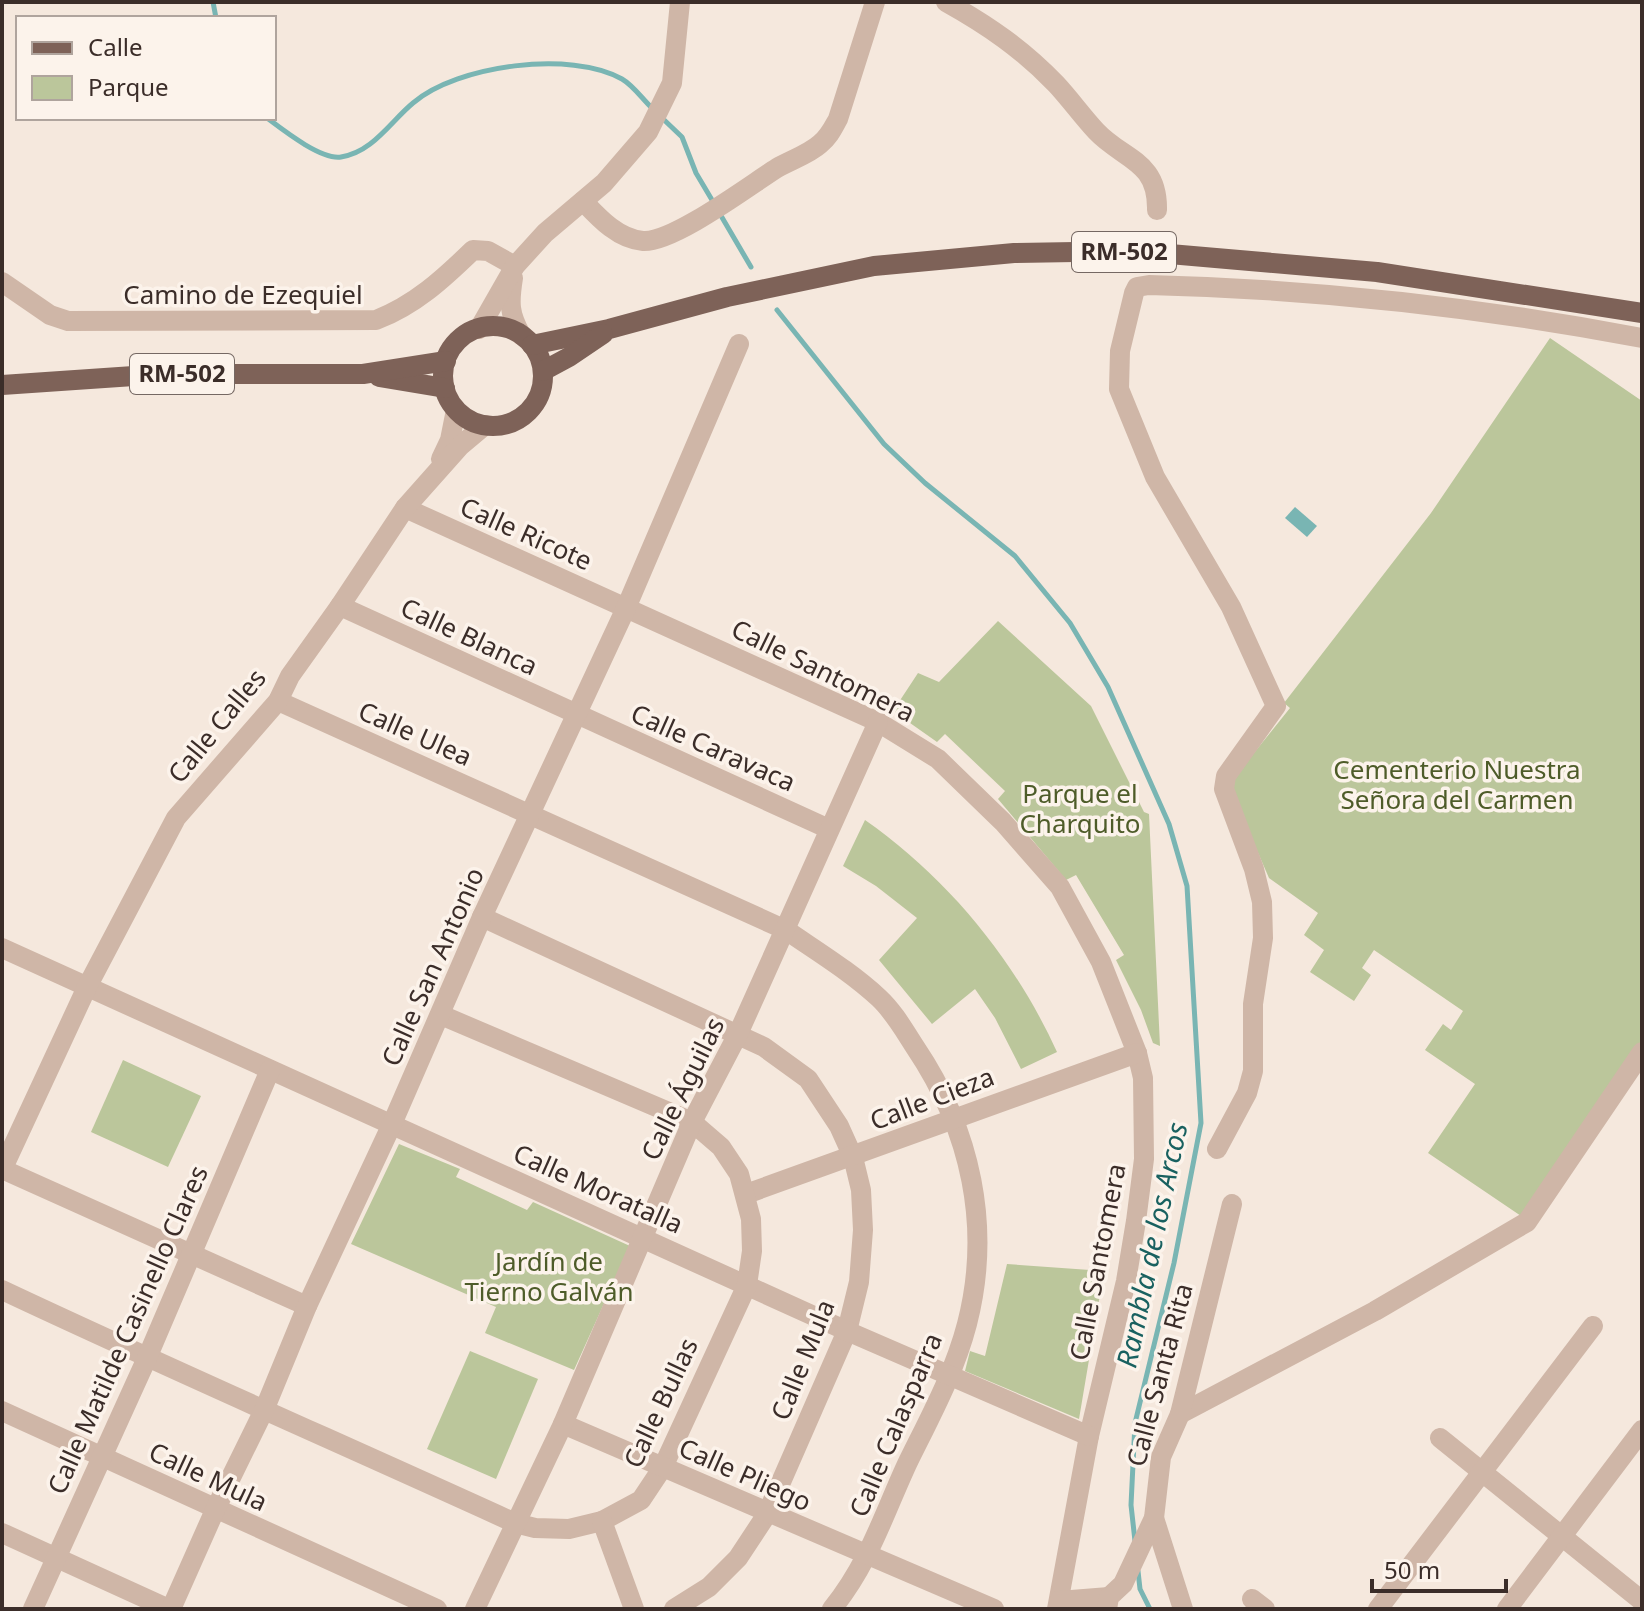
<svg xmlns="http://www.w3.org/2000/svg" width="1644" height="1611" viewBox="0 0 1644 1611" font-family="'Noto Sans',sans-serif">
	<style>
		.green { fill: #bbc69b }
		.water { fill: #79b5b3 }
		.lines { fill: none; stroke-linecap: round; stroke-linejoin: round }
		.stream { stroke: #79b5b3; stroke-width: 5 }
		.minor { stroke: #cfb6a7; stroke-width: 20 }
		.major { stroke: #7e6258; stroke-width: 20 }
		.labels { text-anchor: middle; stroke-width: 7; stroke-linejoin: round; paint-order: stroke }
		.shield { fill: #fcf3eb; stroke: #756863; stroke-width: 2 }
		.shield-label { font-size: 24px; font-weight: bold; fill: #3b2d29 }
		.street-label { font-size: 26px; fill: #3b2d29; stroke: #fcf3eb }
		.park-label { font-size: 26px; fill: #4e5c29; stroke: #fcf3eb }
		.water-label { font-size: 28px; font-style: italic; fill: #196160; stroke: #fcf3eb }
	</style>
	<rect width="100%" height="100%" fill="#f5e8dd"/>
	<!-- green -->
	<g class="green">
		<path d="M1550 338 1642 401V1042L1524 1218 1428 1153 1475 1084 1425 1050 1443 1024 1451 1030 1463 1011 1374 950 1362 968 1371 975 1354 1001 1310 972 1324 950 1304 935 1318 913 1269 878 1231 791 1233 779 1290 708 1284 703 1431 513Z"/>
		<path d="M998 621 1091 706 1144 812 1149 814 1160 1046 1153 1043 1141 1010 1116 960 1124 955 1076 875 1066 880 998 799 1005 791 945 734 937 742 893 711 918 673 939 682Z"/>
		<path d="M865 820C948 878 1015 960 1057 1052L1021 1069 995 1018 975 989 932 1024 879 960 917 918 876 886 843 866Z"/>
		<path d="M123 1060 201 1096 168 1167 91 1132Z"/>
		<path d="M399 1144 460 1169 456 1177 527 1210 533 1202 630 1246 574 1370 485 1333 496 1307 351 1244Z"/>
		<path d="M1007 1264 1104 1271 1079 1419 965 1371 970 1351 985 1356Z"/>
		<path d="M470 1351 538 1379 496 1479 427 1449Z"/>
	</g>
	<!-- water -->
	<path class="water" d="M1295 507 1317 526 1307 537 1285 518Z"/>
	<g class="lines">
		<!-- stream -->
		<g class="stream">
			<path d="M213 2 216 18"/>
			<path d="M660 116 682 137 696 173 715 205"/>
			<path d="M267 118C283 130 321 160 341 157 373 152 390 122 413 103 457 65 571 50 622 79 634 86 643 100 653 109"/>
			<path d="M720 214 751 267"/>
			<path d="M777 310 884 444 925 483 1015 556 1070 623 1108 687 1169 824 1187 886 1201 1123 1174 1263 1135 1423 1131 1505 1135 1541"/>
			<path d="M1138 1571 1140 1589 1150 1609"/>
		</g>
		<!-- minor -->
		<g class="minor">
			<path d="M946 2C989 26 1022 49 1056 84 1070 99 1082 116 1096 131 1123 160 1158 160 1157 210"/>
			<path d="M583 201C599 218 618 239 643 241 673 243 750 185 777 168 791 160 809 154 820 144 829 137 833 128 838 119L875 2"/>
			<path d="M513 278C509 303 509 313 521 335"/>
			<path d="M2 282 50 315 68 321 376 320C415 305 443 279 473 250L488 251 515 266"/>
			<path d="M479 329 515 266 545 233 604 183 648 132 672 83 680 2"/>
			<path d="M441 459 450 440 456 410"/>
			<path d="M405 508 878 722 938 759 1003 822 1060 887 1101 962 1137 1053 1143 1078 1144 1159 1136 1221 1126 1281 1089 1436 1057 1609"/>
			<path d="M340 606 829 829"/>
			<path d="M278 701 786 930C818 952 851 972 879 998 894 1012 904 1030 915 1047 971 1130 992 1227 967 1324 954 1374 929 1419 907 1464 883 1516 869 1563 832 1609"/>
			<path d="M482 917 764 1047 808 1079 839 1126 853 1157 861 1190 863 1230 859 1282 847 1331 767 1514 738 1558 709 1587 674 1609"/>
			<path d="M2 948 847 1331 1089 1436"/>
			<path d="M1217 1149 1247 1093 1253 1071V1004L1263 938 1262 902 1254 869 1224 789 1226 776 1276 706 1231 607 1155 477 1119 389 1120 351 1134 293 1137 287 1149 285C1315 289 1479 307 1642 338"/>
			<path d="M2 1169 307 1306"/>
			<path d="M2 1170 87 987 176 818 278 701 290 676 340 606 405 508 460 446 485 425"/>
			<path d="M746 1194 1137 1053"/>
			<path d="M2 1290C172 1370 344 1445 515 1523L535 1528 569 1529 602 1521 641 1500 663 1467 747 1285 752 1251 751 1219 739 1174 721 1147 692 1122 441 1015"/>
			<path d="M2 1411 437 1609"/>
			<path d="M1180 1414 1375 1311 1527 1222 1642 1052"/>
			<path d="M563 1424 994 1609"/>
			<path d="M1440 1438 1642 1601"/>
			<path d="M1154 1518 1183 1609"/>
			<path d="M602 1521 634 1609"/>
			<path d="M2 1533 169 1609"/>
			<path d="M1252 1599 1265 1609"/>
			<path d="M1059 1601 1109 1597"/>
			<path d="M33 1609 147 1358 270 1070"/>
			<path d="M171 1609 215 1510 265 1408 307 1306 392 1124 482 917 626 608 739 344"/>
			<path d="M475 1609 563 1424 692 1122 738 1034 878 722"/>
			<path d="M1107 1609 1109 1597 1123 1584 1154 1518 1161 1457 1180 1414 1232 1204"/>
			<path d="M1378 1609 1593 1326"/>
			<path d="M1507 1609 1642 1430"/>
		</g>
		<!-- major -->
		<g class="major">
			<circle cx="493" cy="376" r="50"/>
			<path d="M532 345 609 329 727 297 874 266 1014 253 1135 251 1377 272 1642 313"/>
			<path d="M543 371 569 357 603 334"/>
			<path d="M379 377 445 388"/>
			<path d="M2 385 163 374H363L446 361"/>
		</g>
	</g>
	<g class="labels">
		<!-- shield labels -->
		<g class="shield">
			<rect x="1072" y="232" width="104" height="40" rx="6"/>
			<rect x="130" y="354" width="104" height="40" rx="6"/>
		</g>
		<g class="shield-label">
			<text x="1124" y="260">RM-502</text>
			<text x="182" y="382">RM-502</text>
		</g>
		<!-- street labels -->
		<g class="street-label">
			<text x="243" y="304">Camino de Ezequiel</text>
			<text transform="translate(526 534) rotate(24)" y="9">Calle Ricote</text>
			<text transform="translate(469 637) rotate(25)" y="9">Calle Blanca</text>
			<text transform="translate(823 671) rotate(26)" y="9">Calle Santomera</text>
			<text transform="translate(217 726) rotate(-51)" y="9">Calle Calles</text>
			<text transform="translate(415 734) rotate(24)" y="9">Calle Ulea</text>
			<text transform="translate(713 748) rotate(24)" y="9">Calle Caravaca</text>
			<text transform="translate(433 967) rotate(-66)" y="9">Calle San Antonio</text>
			<text transform="translate(683 1089) rotate(-64)" y="9">Calle Águilas</text>
			<text transform="translate(932 1099) rotate(-21)" y="9">Calle Cieza</text>
			<text transform="translate(598 1189) rotate(24)" y="9">Calle Moratalla</text>
			<text transform="translate(1098 1262) rotate(-79)" y="9">Calle Santomera</text>
			<text transform="translate(128 1330) rotate(-66)" y="9">Calle Matilde Casinello Clares</text>
			<text transform="translate(803 1360) rotate(-68)" y="9">Calle Mula</text>
			<text transform="translate(1160 1375) rotate(-75)" y="9">Calle Santa Rita</text>
			<text transform="translate(661 1403) rotate(-65)" y="9">Calle Bullas</text>
			<text transform="translate(896 1425) rotate(-67)" y="9">Calle Calasparra</text>
			<text transform="translate(745 1475) rotate(24)" y="9">Calle Pliego</text>
			<text transform="translate(208 1477) rotate(25)" y="9">Calle Mula</text>
		</g>
		<!-- park labels -->
		<g class="park-label">
			<text x="1457" y="779">Cementerio Nuestra<tspan x="1457" dy="30">Señora del Carmen</tspan></text>
			<text x="1080" y="803">Parque el<tspan x="1080" dy="30">Charquito</tspan></text>
			<text x="549" y="1271">Jardín de<tspan x="549" dy="30">Tierno Galván</tspan></text>
		</g>
		<!-- water labels -->
		<g class="water-label">
			<text transform="translate(1152 1245) rotate(-78)" y="10">Rambla de los Arcos</text>
		</g>
	</g>
	<!-- border -->
	<rect width="1644" height="1611" fill="none" stroke="#3b2d29" stroke-width="8"/>
	<!-- legend -->
	<rect x="16" y="16" width="260" height="104" fill="#fcf3eb" stroke="#afa49d" stroke-width="2"/>
	<rect x="32" y="42" width="40" height="12" fill="#7e6258" stroke="#afa49d" stroke-width="2"/>
	<text x="88" y="56" font-size="24" fill="#3b2d29">Calle</text>
	<rect x="32" y="76" width="40" height="24" fill="#bbc69b" stroke="#afa49d" stroke-width="2"/>
	<text x="88" y="96" font-size="24" fill="#3b2d29">Parque</text>
	<!-- scale -->
	<path d="M1372 1579v12h134v-12" fill="none" stroke="#3b2d29" stroke-width="4"/>
	<text x="1384" y="1579" font-size="24" fill="#3b2d29" stroke="#fcf3eb" stroke-width="6" paint-order="stroke">50 m</text>
</svg>
